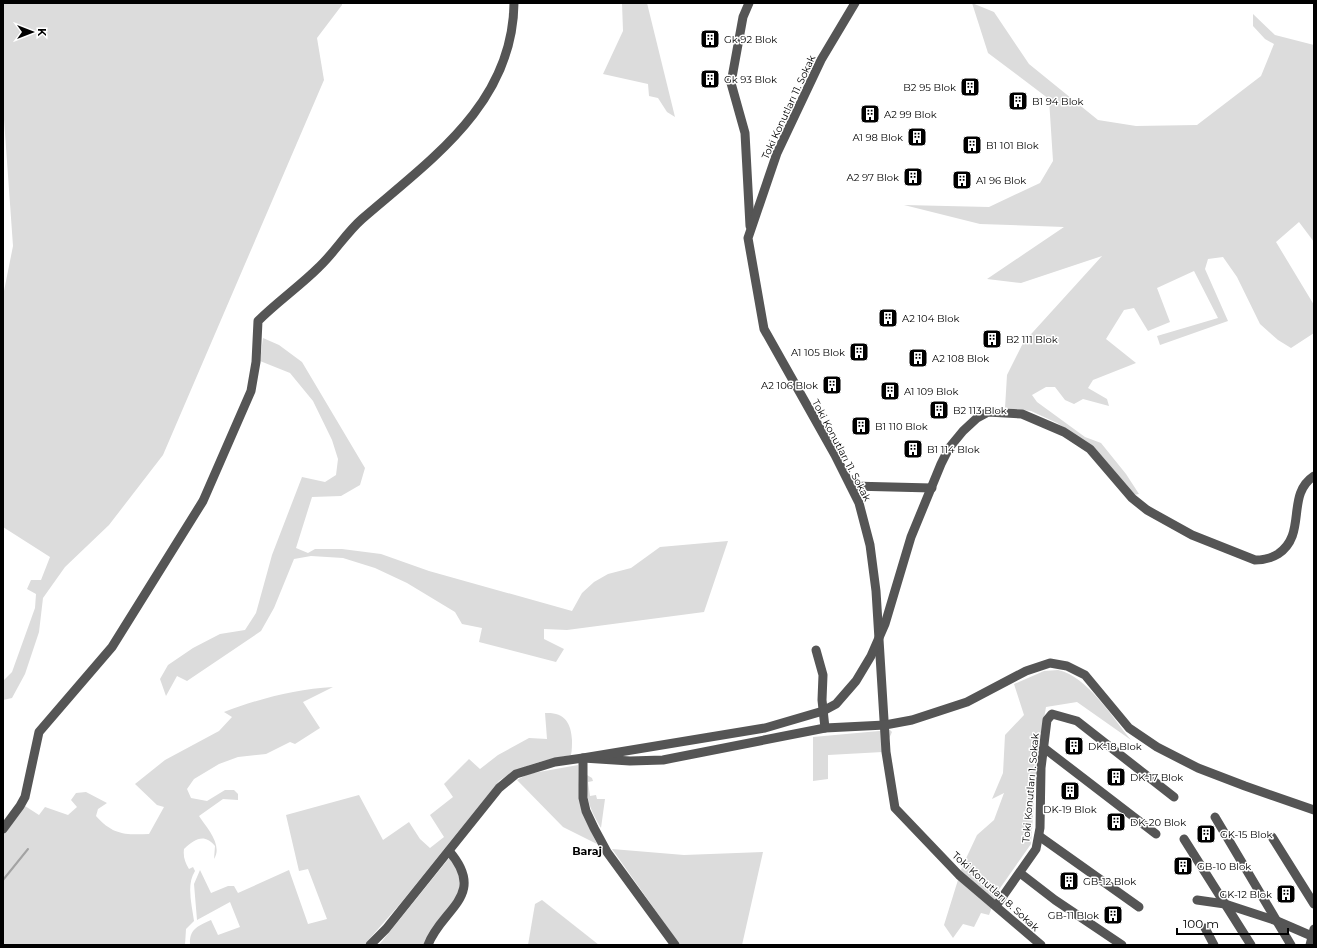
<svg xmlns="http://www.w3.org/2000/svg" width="1317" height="948" viewBox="0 0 1317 948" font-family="Montserrat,sans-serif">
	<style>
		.green { fill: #dcdcdc }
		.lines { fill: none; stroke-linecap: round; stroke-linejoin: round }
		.stream { stroke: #a3a3a3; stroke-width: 2 }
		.minor { stroke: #555; stroke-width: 9 }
		.labels { text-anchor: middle; stroke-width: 3; stroke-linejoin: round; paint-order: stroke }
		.poi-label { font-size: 10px; fill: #000; stroke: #fff; text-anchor: start }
		.street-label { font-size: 10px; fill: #000; stroke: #fff }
		.neighbourhood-label { font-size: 11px; font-weight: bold; fill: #000; stroke: #fff }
	</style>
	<rect width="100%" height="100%" fill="#fff"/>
	<!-- green -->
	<g class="green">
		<path d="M3 3H342V5L317 38 324 80 163 455 109 525 65 567 43 598 39 632 25 674 12 698 3 700V681L12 672 35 608 36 594 27 589 31 580H41L50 557 3 527V296L13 246 3 105Z"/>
		<path d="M622 3H647L675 117 667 112 658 98 649 96 648 84 603 74 623 31Z"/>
		<path d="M972 3 994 12 1029 64 1098 120 1136 126 1197 125 1261 76 1274 44 1265 39 1253 26V14L1275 35 1314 45V242L1299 222 1276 242 1314 305V333L1291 348 1278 340 1260 324 1237 277 1223 257 1208 259 1205 269 1228 321 1160 345 1157 336 1218 318 1194 271 1157 288 1170 322 1148 331 1134 308 1124 310 1106 339 1136 363 1093 380 1088 388 1107 399 1109 406 1083 399 1074 404 1065 400 1055 387H1046L1032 395 1037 402 1085 437 1101 443 1126 474 1139 494 1134 495 1094 447 1057 423 1031 411 1005 408 1007 375 1023 343 1102 256 1021 283 987 279 1064 227 980 224 904 205 989 207 1040 183 1053 161 1049 99 988 53Z"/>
		<path d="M263 338 279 345 302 362 365 468 360 485 341 496 312 497 296 548 308 553 315 549H342L381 554 429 571 572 611 582 593 594 582 608 574 631 568 660 547 728 541 704 612 567 630 544 629V639L564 649 556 662 479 642 482 628 462 624 455 612 407 583 375 568 343 558 311 556 294 559 274 608 261 631 187 681 177 676 166 696 160 679 168 665 193 648 220 634 245 630 256 613 272 555 302 477 325 482 336 475 338 459 332 440 313 401 290 373 260 361Z"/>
		<path d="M1058 670C1087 676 1112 717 1131 740L1077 702 1046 707 1037 759 1031 844 998 891 989 915 981 913 974 927 963 924 953 938 944 925 962 867 977 835 994 820 1004 793 992 799 1003 773 1005 735 1024 715 1014 684 1044 671Z"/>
		<path d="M333 687 303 702 320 728 295 744 290 742 266 754 238 757 219 764 194 779 187 789 191 798 207 801 225 790H234L238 794V800L223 799 199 816C207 828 223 845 214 859L215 846C204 833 195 839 184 849 183 857 185 862 189 869L193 867 195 871C186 885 192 905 194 921L186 929 185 945H3V835L25 806 39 815 45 807 68 815 77 807 71 800 76 793 86 792 107 803 98 809 96 816C113 835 125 835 149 834L164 807 157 805 135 784 165 760 219 731 232 717 224 712C258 699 296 689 333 687Z"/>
		<path d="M545 713C564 712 571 722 572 740 572 745 572 750 571 755 544 760 521 765 499 781L400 904 364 945H190C189 929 198 926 211 920L218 935 240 927 230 902 197 920 194 884 200 870 211 893 228 886H234L238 893 289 870 308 924 327 919 308 869 299 871 286 815 359 795 383 840 409 822 420 839 430 848 444 837 430 815 453 797 444 784 469 759 480 769 498 755 529 738 547 739Z"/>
		<path d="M890 730 892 732 883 752 828 755V779L813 781V737Z"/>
		<path d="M578 765C579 801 582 812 597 844L563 827 517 780 528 774Z"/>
		<path d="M587 775 592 778 593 781 588 782 590 796 596 795 597 799H605L601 828C589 807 586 800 587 775Z"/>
		<path d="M612 849 684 855 763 852 742 945H680Z"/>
		<path d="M450 857C458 867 461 878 460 891L424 945H379Z"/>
		<path d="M542 900 599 945H528L535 904Z"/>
	</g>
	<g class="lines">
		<!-- stream -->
		<path class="stream" d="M3 880 28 849"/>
		<!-- minor -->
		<g class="minor">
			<path d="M749 3 743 17 731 83 745 133 750 226"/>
			<path d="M855 3 821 60 777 153 748 238 764 329 835 455 859 503 870 545 876 591 886 752 895 808 959 875 1041 945"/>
			<path d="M851 486 932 488"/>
			<path d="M816 650 823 675 822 700 825 728"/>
			<path d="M1044 748 1156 834"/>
			<path d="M1215 817 1291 945"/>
			<path d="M3 829 20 806 25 797 39 732 112 647 203 501 251 391 256 362 258 321C277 302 300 286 319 267 335 252 346 233 362 219 430 160 513 104 514 3"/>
			<path d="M1039 836 1139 907"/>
			<path d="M1272 837 1314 904"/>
			<path d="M1184 839 1251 945"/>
			<path d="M1020 873 1055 900 1122 945"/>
			<path d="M1197 900 1225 904 1277 921 1314 937"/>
			<path d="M996 906 1036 849 1040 828 1041 768 1047 720 1052 714 1077 721 1174 797"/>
			<path d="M1205 928 1214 945"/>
			<path d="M370 945 386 929 499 788 516 774 555 762 583 758 630 761 663 760 825 728 885 725 912 720 967 702 1026 671 1050 663 1067 666 1085 675 1129 728 1157 747 1198 768 1245 786 1314 810"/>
			<path d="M428 945C441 909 488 896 449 851"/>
			<path d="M675 945 607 852 594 828 586 811 583 798V758L765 728 823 711 836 704 856 681 871 656 885 624 911 537 941 464 949 448 963 431 977 418 988 412 1022 414 1064 432 1090 449 1132 498 1147 510 1192 535 1255 560C1264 560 1270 559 1278 554 1308 534 1285 495 1314 476"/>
			<path d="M1310 945 1314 929"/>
		</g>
	</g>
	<!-- icons -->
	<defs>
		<symbol id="building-square" viewBox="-11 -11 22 22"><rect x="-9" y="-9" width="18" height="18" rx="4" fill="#000" stroke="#fff"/><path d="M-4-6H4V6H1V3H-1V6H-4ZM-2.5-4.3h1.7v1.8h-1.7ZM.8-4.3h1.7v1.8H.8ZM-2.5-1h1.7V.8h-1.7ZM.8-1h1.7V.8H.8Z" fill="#fff"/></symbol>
	</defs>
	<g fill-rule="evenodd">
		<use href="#building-square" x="699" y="28" width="22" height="22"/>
		<use href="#building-square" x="699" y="68" width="22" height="22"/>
		<use href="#building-square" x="959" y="76" width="22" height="22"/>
		<use href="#building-square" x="1007" y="90" width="22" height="22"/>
		<use href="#building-square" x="859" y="103" width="22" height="22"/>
		<use href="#building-square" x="906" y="126" width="22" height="22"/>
		<use href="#building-square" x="961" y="134" width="22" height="22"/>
		<use href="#building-square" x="902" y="166" width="22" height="22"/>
		<use href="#building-square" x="951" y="169" width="22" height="22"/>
		<use href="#building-square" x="877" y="307" width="22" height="22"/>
		<use href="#building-square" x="981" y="328" width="22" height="22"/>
		<use href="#building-square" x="848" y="341" width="22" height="22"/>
		<use href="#building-square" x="907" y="347" width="22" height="22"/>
		<use href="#building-square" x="821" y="374" width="22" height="22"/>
		<use href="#building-square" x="879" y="380" width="22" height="22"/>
		<use href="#building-square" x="928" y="399" width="22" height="22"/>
		<use href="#building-square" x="850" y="415" width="22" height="22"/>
		<use href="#building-square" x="902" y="438" width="22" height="22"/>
		<use href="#building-square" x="1063" y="735" width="22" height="22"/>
		<use href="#building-square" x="1105" y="766" width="22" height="22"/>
		<use href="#building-square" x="1059" y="780" width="22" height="22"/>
		<use href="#building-square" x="1105" y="811" width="22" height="22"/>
		<use href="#building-square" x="1195" y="823" width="22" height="22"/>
		<use href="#building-square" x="1172" y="855" width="22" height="22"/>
		<use href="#building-square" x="1058" y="870" width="22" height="22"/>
		<use href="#building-square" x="1275" y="883" width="22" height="22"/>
		<use href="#building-square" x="1102" y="904" width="22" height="22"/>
	</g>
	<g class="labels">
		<!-- poi labels -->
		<g class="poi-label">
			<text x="724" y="43">Gk 92 Blok</text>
			<text x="724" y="83">Gk 93 Blok</text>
			<text x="956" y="91" text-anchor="end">B2 95 Blok</text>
			<text x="1032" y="105">B1 94 Blok</text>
			<text x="884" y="118">A2 99 Blok</text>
			<text x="903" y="141" text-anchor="end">A1 98 Blok</text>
			<text x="986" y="149">B1 101 Blok</text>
			<text x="899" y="181" text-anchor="end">A2 97 Blok</text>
			<text x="976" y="184">A1 96 Blok</text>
			<text x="902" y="322">A2 104 Blok</text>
			<text x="1006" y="343">B2 111 Blok</text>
			<text x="845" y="356" text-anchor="end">A1 105 Blok</text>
			<text x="932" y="362">A2 108 Blok</text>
			<text x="818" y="389" text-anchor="end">A2 106 Blok</text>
			<text x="904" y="395">A1 109 Blok</text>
			<text x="953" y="414">B2 113 Blok</text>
			<text x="875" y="430">B1 110 Blok</text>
			<text x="927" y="453">B1 114 Blok</text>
			<text x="1088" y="750">DK-18 Blok</text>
			<text x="1130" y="781">DK-17 Blok</text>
			<text x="1070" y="813" text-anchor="middle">DK-19 Blok</text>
			<text x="1130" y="826">DK-20 Blok</text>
			<text x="1220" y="838">GK-15 Blok</text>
			<text x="1197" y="870">GB-10 Blok</text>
			<text x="1083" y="885">GB-12 Blok</text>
			<text x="1272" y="898" text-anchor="end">GK-12 Blok</text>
			<text x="1099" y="919" text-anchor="end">GB-11 Blok</text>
		</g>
		<!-- street labels -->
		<g class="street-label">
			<text transform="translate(788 107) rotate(-65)" y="4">Toki Konutları 11. Sokak</text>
			<text transform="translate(842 450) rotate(62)" y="4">Toki Konutları 11. Sokak</text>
			<text transform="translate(1030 788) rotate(-85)" y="4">Toki Konutları 1. Sokak</text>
			<text transform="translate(996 891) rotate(42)" y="4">Toki Konutları 8. Sokak</text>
		</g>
		<!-- neighbourhood labels -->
		<g class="neighbourhood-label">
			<text x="587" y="855">Baraj</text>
		</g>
	</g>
	<!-- border -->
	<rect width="1317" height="948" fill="none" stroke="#000000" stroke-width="8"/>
	<!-- north arrow -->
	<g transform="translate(32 32) rotate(90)" stroke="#ffffff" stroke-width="3" paint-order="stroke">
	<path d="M0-3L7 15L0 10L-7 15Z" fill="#000000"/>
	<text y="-6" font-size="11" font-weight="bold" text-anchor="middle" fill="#000000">K</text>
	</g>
	<!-- scale -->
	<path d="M1177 928v6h111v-6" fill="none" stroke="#000000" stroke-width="2"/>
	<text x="1183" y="928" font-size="12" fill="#000000" stroke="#ffffff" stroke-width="3" paint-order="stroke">100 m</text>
</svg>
